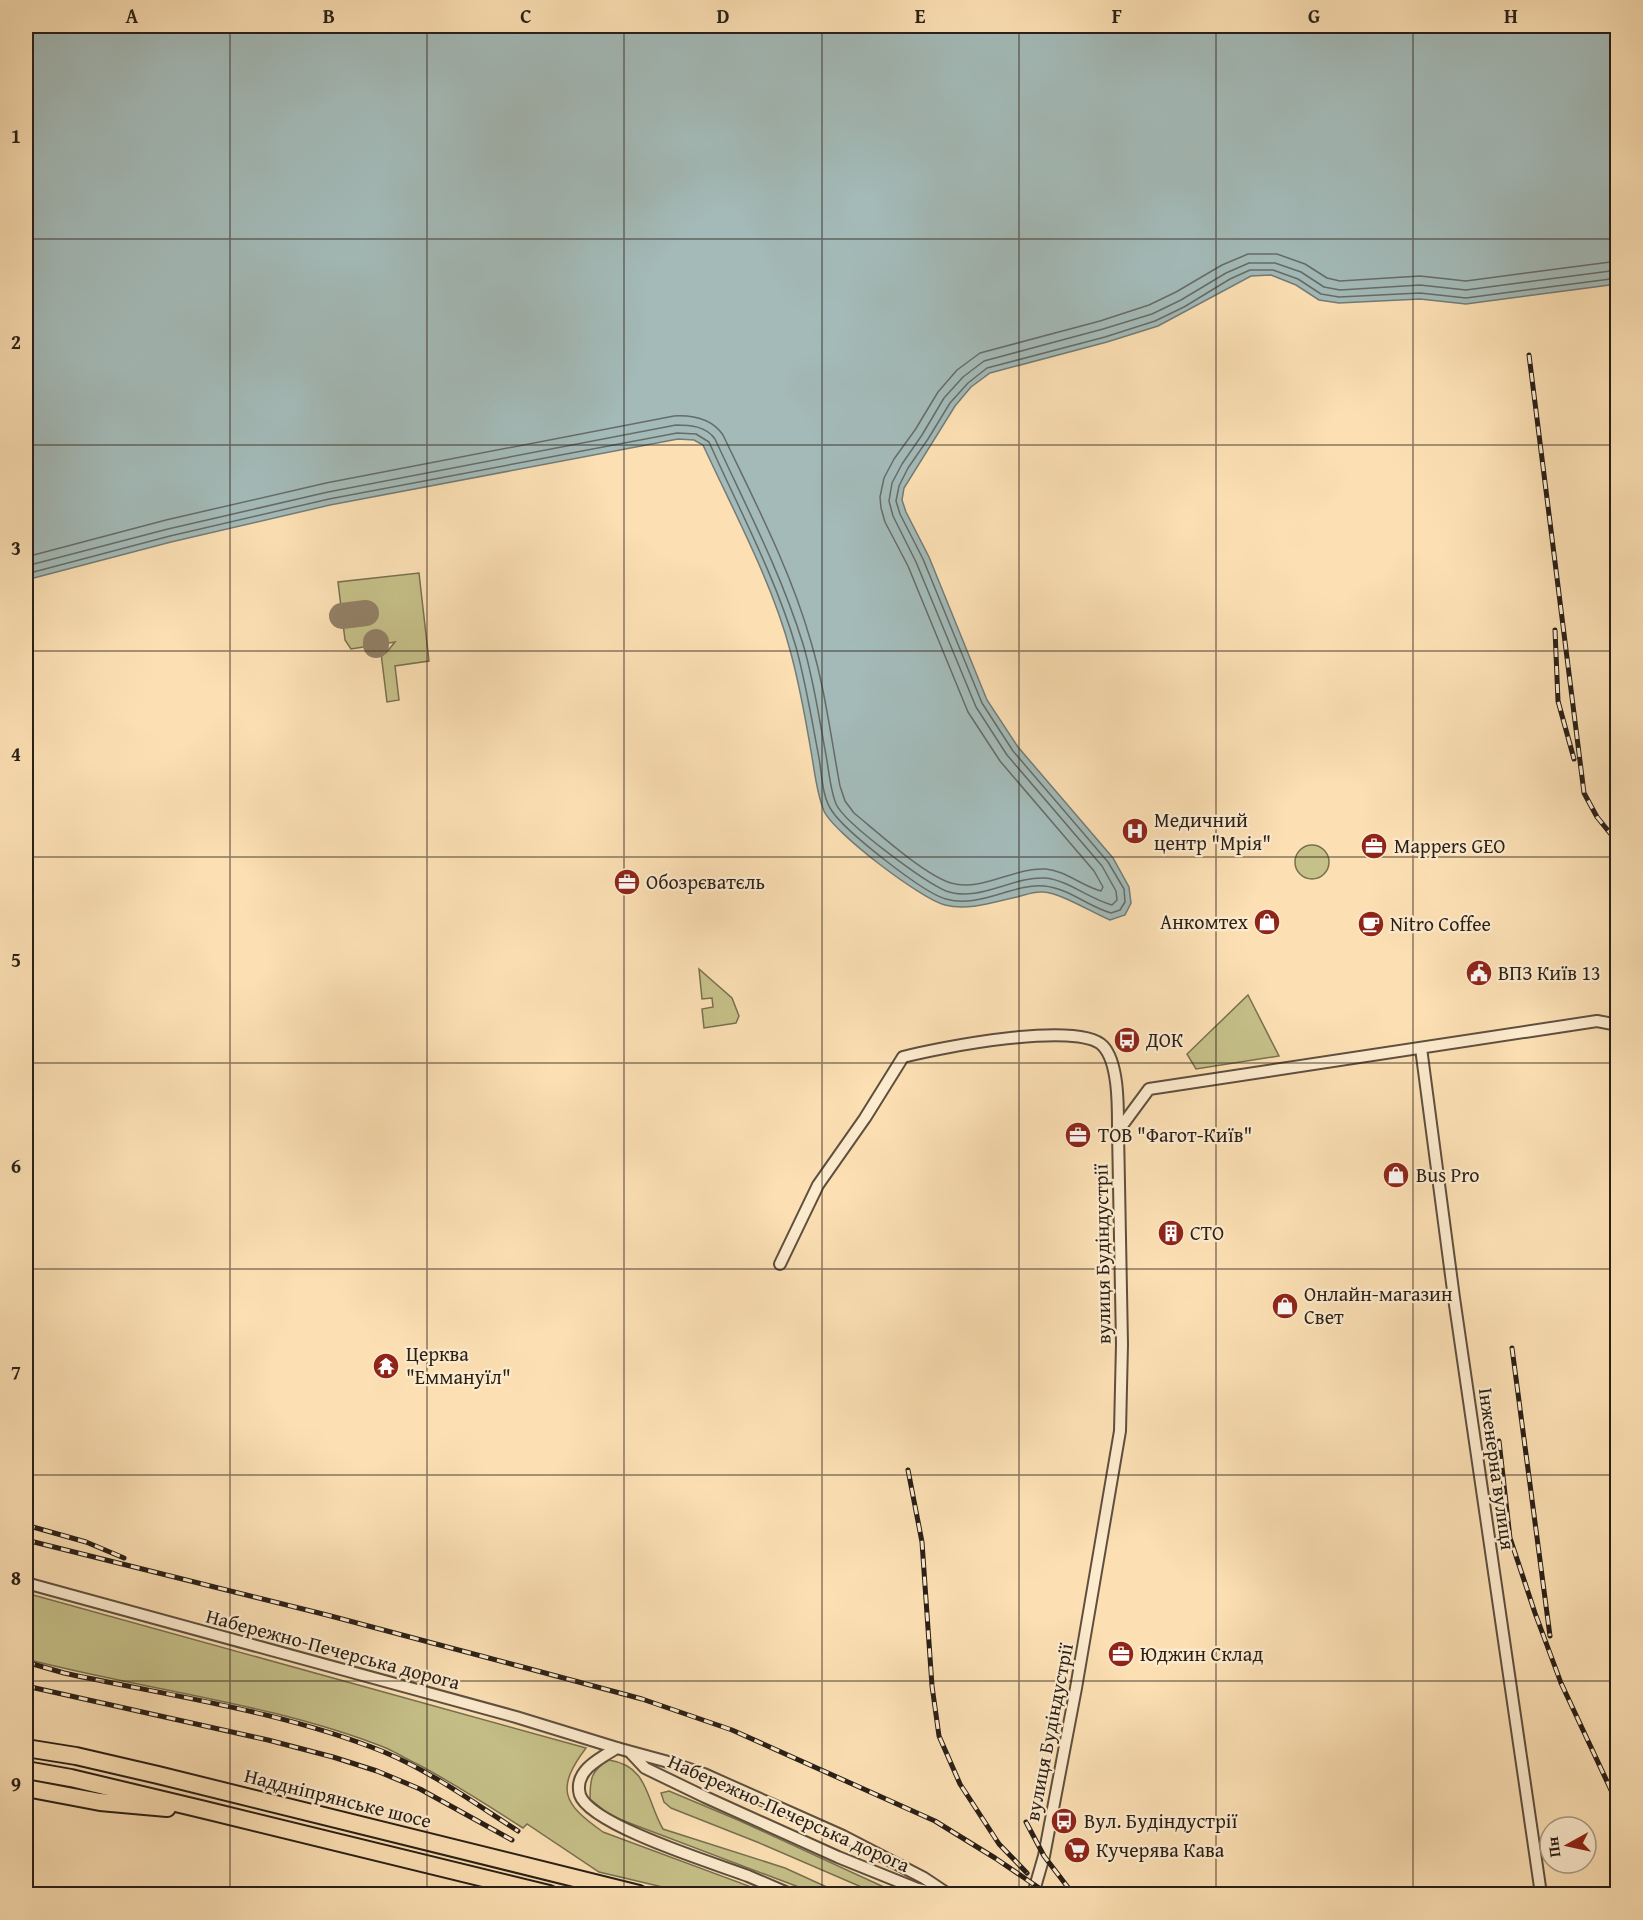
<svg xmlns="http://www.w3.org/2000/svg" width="1643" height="1920" viewBox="0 0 1643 1920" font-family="'Gentium Book Plus',serif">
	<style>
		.green { fill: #c6c089; stroke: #787050; stroke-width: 1.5 }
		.water { fill: #a3bab8; stroke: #727c78; stroke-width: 1.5 }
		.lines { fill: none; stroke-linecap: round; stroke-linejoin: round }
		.shore { stroke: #666c68; stroke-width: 1.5 }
		.taxiway { stroke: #928066; stroke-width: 26 }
		.minor-casing { stroke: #5e4f3e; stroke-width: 14 }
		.primary-casing { stroke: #291f17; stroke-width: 20 }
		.minor { stroke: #fdebce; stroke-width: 10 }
		.primary { stroke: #fce0b4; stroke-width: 16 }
		.rail-casing { stroke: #291f17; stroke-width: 5 }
		.rail { stroke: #fdebce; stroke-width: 3; stroke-dasharray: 9; stroke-linecap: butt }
		.grid { fill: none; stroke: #291f17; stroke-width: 1.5; stroke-opacity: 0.55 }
		.labels { text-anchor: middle; stroke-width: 4.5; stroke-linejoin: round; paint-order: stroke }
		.poi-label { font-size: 20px; fill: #291f17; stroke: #fdebce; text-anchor: start }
		.street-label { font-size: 20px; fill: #291f17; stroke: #fdebce }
		.neatline { fill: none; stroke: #291f17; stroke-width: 2 }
		.grid-label { font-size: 20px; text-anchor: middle; font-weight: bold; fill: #291f17 }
	</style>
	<rect width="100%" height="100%" fill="#fce0b4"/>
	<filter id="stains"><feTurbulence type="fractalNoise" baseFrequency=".00333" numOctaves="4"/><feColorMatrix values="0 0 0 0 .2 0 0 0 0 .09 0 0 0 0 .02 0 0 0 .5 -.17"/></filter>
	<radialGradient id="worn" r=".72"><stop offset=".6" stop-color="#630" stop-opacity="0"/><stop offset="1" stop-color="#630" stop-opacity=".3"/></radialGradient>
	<!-- green -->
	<g class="green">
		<path d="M419 573 429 661 395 666 399 700 387 702 381 653H386L395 642 351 649 345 640 338 582Z"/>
		<circle cx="1312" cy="862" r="17"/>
		<path d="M699 969 732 998 739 1016 736 1023 704 1028 702 1009 713 1007 712 998 702 999Z"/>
		<path d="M1248 995 1279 1056 1196 1069 1187 1054Z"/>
		<path d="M26 1593 586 1748C555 1789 563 1804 603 1832L770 1894H692L599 1872 527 1824 523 1828C489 1806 455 1784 419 1765 408 1760 397 1753 386 1748 272 1703 145 1690 26 1659Z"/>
		<path d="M609 1760C649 1766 646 1800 663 1829L785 1868 842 1894H817L611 1816 590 1799C590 1779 591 1770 609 1760Z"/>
		<path d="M669 1791 738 1820 886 1888 866 1889 757 1842 671 1808 664 1802 661 1793Z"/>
	</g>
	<!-- water -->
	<path class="water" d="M26 26H1617V284L1466 304 1420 299 1339 303 1319 300 1296 285 1271 275 1251 276 1158 326 1107 342 990 373 971 387 955 406 904 488 902 500 906 512 929 557 987 700 1018 747 1113 858 1129 887 1131 903 1125 915 1110 920C1093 913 1061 893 1043 892 1034 891 1025 895 1017 897 994 902 968 911 945 905 921 899 834 833 824 811 817 794 815 775 812 757 806 721 800 686 790 650 772 582 733 510 703 445L694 440 678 439 330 505 171 542 26 580Z"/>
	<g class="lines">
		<!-- shore -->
		<g class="shore">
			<path d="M26 557 166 520 326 483 674 416C692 415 712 419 723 435 755 502 791 571 811 642 825 689 831 738 840 786L845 801 854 813C876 831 924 875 951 883 982 892 1014 867 1046 869 1066 871 1082 886 1101 891L1103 887 1094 871 1000 761 968 712 908 566 885 522 881 508 880 497 884 478 894 459 915 430 938 392 957 370 980 353 1100 321 1149 305 1176 292 1222 265 1248 254H1277L1305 264 1327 278 1340 281 1420 276 1466 281 1618 261"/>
			<path d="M26 566 168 529 328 492 676 425C690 425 706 426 715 439 746 506 781 573 803 644 814 681 819 718 826 755 829 771 830 789 836 804 845 824 925 882 946 891 978 903 1013 876 1045 878 1068 880 1089 899 1112 905L1117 900 1116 891 1102 866 1007 755 976 707 916 562 893 516 889 501 892 483 902 464 922 435 944 398 963 377 984 361 1103 329 1152 314 1181 300 1226 273 1249 263H1275L1301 272 1324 287 1340 290 1420 285 1466 290 1618 270"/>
			<path d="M26 574 170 536 329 499 677 433 696 434 709 442C739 509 775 576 796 647 806 684 812 721 819 758 822 775 822 797 832 811 845 831 923 893 946 899 979 909 1014 883 1044 886 1068 888 1089 907 1111 913L1120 910 1125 902 1124 889 1108 862 1013 751 982 703 923 559 900 514 896 501 899 486 908 468 928 439 950 403 968 383 987 368 1105 337 1155 321 1184 307 1230 279 1250 270H1273L1298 279 1321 294 1339 297 1420 293 1466 298 1618 278"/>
		</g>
		<!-- taxiway -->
		<g class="taxiway">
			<path d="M342 616 366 613"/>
			<path d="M376 642V645"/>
		</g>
		<defs>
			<g id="minor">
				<path d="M1421 1048 1454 1298 1541 1894"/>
				<path d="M780 1264 818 1185 865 1118 903 1057C937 1048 1079 1020 1103 1046 1119 1063 1118 1108 1118 1131"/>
				<path d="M26 1583 516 1717 617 1748 672 1763 704 1774 843 1836 924 1878 948 1894"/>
				<path d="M617 1748C600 1758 573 1771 580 1795 590 1825 716 1864 748 1876 762 1882 776 1888 790 1894"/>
				<path d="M631 1753 645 1768 705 1797 838 1857 915 1888 939 1894"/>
				<path d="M1033 1894 1044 1856 1076 1688 1120 1431 1122 1344 1118 1131 1149 1089 1597 1021 1618 1025"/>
			</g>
			<g id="primary">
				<path d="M26 1748 76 1756 158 1775 639 1894"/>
				<path d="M26 1770 71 1778 205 1810 549 1894"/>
				<path d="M26 1788 100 1802 167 1808"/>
			</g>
		</defs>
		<!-- minor casing -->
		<use href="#minor" class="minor-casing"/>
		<!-- primary casing -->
		<use href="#primary" class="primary-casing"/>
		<!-- minor -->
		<use href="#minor" class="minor"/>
		<!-- primary -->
		<use href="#primary" class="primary"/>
		<defs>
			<g id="rail">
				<path d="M1529 355 1584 793 1597 817 1618 843"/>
				<path d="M1555 630 1558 701 1574 759"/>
				<path d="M1512 1348 1550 1636"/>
				<path d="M1499 1441 1510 1538 1535 1613 1561 1683 1618 1805"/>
				<path d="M908 1470 922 1542 932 1686 939 1736 960 1784 999 1844 1027 1873"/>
				<path d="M26 1525 86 1542 124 1558"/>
				<path d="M26 1540 327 1615 519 1666 642 1699 732 1730 935 1821 995 1858 1048 1894"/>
				<path d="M26 1662 64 1673C170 1696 282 1711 384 1752 432 1772 474 1803 518 1831"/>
				<path d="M26 1686 268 1740 333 1757 377 1771 420 1789 512 1840"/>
				<path d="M1026 1822 1044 1856 1073 1894"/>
			</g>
		</defs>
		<!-- rail casing -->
		<use href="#rail" class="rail-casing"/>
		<!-- rail -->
		<use href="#rail" class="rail"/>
	</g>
	<!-- grid -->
	<path class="grid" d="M230 26V1894M427 26V1894M624 26V1894M822 26V1894M1019 26V1894M1216 26V1894M1413 26V1894M26 239H1618M26 445H1618M26 651H1618M26 857H1618M26 1063H1618M26 1269H1618M26 1475H1618M26 1681H1618"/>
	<!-- icons -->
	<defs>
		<symbol id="hospital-disc" viewBox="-11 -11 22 22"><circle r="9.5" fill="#8f2418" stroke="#fdebce"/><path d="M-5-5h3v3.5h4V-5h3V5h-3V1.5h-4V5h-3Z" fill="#fff"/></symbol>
		<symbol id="office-disc" viewBox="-11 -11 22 22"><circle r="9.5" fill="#8f2418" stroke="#fdebce"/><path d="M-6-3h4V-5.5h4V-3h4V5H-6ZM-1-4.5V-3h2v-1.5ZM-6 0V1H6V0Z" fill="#fff"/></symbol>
		<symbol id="shop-disc" viewBox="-11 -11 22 22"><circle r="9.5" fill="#8f2418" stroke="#fdebce"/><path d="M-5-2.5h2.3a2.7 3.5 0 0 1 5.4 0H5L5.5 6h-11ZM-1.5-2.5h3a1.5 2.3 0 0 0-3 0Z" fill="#fff"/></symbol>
		<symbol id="cafe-disc" viewBox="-11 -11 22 22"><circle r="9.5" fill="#8f2418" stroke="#fdebce"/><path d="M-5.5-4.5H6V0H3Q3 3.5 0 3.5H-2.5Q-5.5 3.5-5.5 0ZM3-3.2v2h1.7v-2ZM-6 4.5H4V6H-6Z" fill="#fff"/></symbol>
		<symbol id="civic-disc" viewBox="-11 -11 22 22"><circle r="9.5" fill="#8f2418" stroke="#fdebce"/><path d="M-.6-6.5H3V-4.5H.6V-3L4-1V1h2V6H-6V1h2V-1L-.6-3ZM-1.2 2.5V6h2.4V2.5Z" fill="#fff"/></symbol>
		<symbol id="bus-disc" viewBox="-11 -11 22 22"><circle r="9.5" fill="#8f2418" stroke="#fdebce"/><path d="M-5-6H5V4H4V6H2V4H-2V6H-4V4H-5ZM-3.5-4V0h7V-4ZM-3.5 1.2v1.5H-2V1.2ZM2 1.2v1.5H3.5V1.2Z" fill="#fff"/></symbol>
		<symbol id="building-disc" viewBox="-11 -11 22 22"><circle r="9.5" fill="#8f2418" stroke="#fdebce"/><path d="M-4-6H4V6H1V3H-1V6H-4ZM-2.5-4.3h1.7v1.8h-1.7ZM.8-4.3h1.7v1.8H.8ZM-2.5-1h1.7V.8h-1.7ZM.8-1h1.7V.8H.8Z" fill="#fff"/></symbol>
		<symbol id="temple-disc" viewBox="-11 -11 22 22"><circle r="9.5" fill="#8f2418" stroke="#fdebce"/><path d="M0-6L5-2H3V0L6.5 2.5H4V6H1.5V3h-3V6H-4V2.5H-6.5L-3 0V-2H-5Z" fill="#fff"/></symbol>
		<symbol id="supermarket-disc" viewBox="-11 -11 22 22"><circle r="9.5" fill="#8f2418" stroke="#fdebce"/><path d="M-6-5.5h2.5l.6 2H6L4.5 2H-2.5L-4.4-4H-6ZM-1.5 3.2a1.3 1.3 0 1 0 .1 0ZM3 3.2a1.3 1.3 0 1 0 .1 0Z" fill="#fff"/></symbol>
	</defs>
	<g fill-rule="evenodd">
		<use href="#hospital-disc" x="1120" y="816" width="30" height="30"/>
		<use href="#office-disc" x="1359" y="831" width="30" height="30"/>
		<use href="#office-disc" x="612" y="867" width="30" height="30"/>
		<use href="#shop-disc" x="1252" y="907" width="30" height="30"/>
		<use href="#cafe-disc" x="1356" y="909" width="30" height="30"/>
		<use href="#civic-disc" x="1464" y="958" width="30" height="30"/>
		<use href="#bus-disc" x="1112" y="1025" width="30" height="30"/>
		<use href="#office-disc" x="1063" y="1120" width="30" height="30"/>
		<use href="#shop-disc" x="1381" y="1160" width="30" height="30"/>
		<use href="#building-disc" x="1156" y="1218" width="30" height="30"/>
		<use href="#shop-disc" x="1270" y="1291" width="30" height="30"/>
		<use href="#temple-disc" x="371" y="1351" width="30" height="30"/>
		<use href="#office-disc" x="1106" y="1639" width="30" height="30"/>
		<use href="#bus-disc" x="1049" y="1806" width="30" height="30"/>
		<use href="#supermarket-disc" x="1062" y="1835" width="30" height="30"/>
	</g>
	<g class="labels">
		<!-- poi labels -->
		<g class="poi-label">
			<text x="1154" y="827">Медичний<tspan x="1154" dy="23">центр "Мрія"</tspan></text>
			<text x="1394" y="853">Mappers GEO</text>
			<text x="646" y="889">Обозрєватєль</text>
			<text x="1248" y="929" text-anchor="end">Анкомтех</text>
			<text x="1390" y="931">Nitro Coffee</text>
			<text x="1498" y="980">ВПЗ Київ 13</text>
			<text x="1146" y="1047">ДОК</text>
			<text x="1098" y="1142">ТОВ "Фагот-Київ"</text>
			<text x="1416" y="1182">Bus Pro</text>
			<text x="1190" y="1240">СТО</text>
			<text x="1304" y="1301">Онлайн-магазин<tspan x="1304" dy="23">Свет</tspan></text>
			<text x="406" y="1361">Церква<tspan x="406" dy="23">"Еммануїл"</tspan></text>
			<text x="1140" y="1661">Юджин Склад</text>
			<text x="1084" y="1828">Вул. Будіндустрії</text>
			<text x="1096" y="1857">Кучерява Кава</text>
		</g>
		<!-- street labels -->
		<g class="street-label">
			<text transform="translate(1102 1254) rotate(-91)" y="7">вулиця Будіндустрії</text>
			<text transform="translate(1497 1469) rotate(82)" y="7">Інженерна вулиця</text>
			<text transform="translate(333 1649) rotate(15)" y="7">Набережно-Печерська дорога</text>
			<text transform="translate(1049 1732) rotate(-79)" y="7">вулиця Будіндустрії</text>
			<text transform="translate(338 1798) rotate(14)" y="7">Наддніпрянське шосе</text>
			<text transform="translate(789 1813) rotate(24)" y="7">Набережно-Печерська дорога</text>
		</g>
	</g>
	<!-- margin -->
	<rect width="1643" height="1920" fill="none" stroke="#fce0b4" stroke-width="66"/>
	<!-- north arrow -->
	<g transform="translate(1568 1845) rotate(262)"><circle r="28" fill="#fdebce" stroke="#a89985" stroke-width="1.5"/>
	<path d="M0-4.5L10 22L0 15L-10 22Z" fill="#8f2418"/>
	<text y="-9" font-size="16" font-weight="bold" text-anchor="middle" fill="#291f17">Пн</text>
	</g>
	<rect x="33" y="33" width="1577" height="1854" class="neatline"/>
	<g class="grid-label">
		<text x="132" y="23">A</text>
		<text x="329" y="23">B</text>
		<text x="526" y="23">C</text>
		<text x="723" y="23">D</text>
		<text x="920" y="23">E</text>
		<text x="1117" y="23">F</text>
		<text x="1314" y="23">G</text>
		<text x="1511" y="23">H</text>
		<text x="16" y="143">1</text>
		<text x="16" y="349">2</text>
		<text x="16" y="555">3</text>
		<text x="16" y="761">4</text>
		<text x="16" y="967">5</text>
		<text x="16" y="1173">6</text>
		<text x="16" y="1379">7</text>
		<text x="16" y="1585">8</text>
		<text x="16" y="1791">9</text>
	</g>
	<rect width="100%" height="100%" filter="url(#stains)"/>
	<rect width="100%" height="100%" fill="url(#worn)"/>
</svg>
